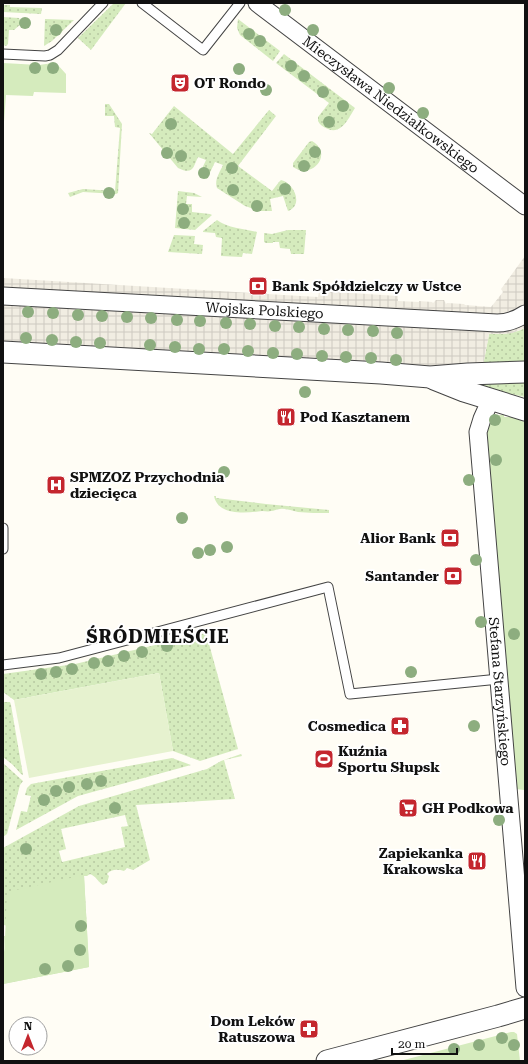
<svg xmlns="http://www.w3.org/2000/svg" width="528" height="1064" viewBox="0 0 528 1064" font-family="'Roboto Serif',serif">
	<style>
		.grass { fill: url(#grass-dots); fill-rule: evenodd }
		.park { fill: #d5ebbd }
		.pitch { fill: #e6f2cf }
		.plaza { fill: url(#plaza-grid) }
		.lines { fill: none; stroke-linecap: round; stroke-linejoin: round }
		.service-casing { stroke: #444; stroke-width: 11 }
		.minor-casing { stroke: #444; stroke-width: 19 }
		.tertiary-casing { stroke: #444; stroke-width: 23 }
		.service { stroke: #fff; stroke-width: 9 }
		.minor { stroke: #fff; stroke-width: 17 }
		.tertiary { stroke: #fff; stroke-width: 21 }
		.tree { fill: #8dad7f }
		.labels { text-anchor: middle; stroke-width: 4; stroke-linejoin: round; paint-order: stroke }
		.poi-label { font-size: 14px; font-weight: bold; fill: #111; stroke: #fff; text-anchor: start }
		.street-label { font-size: 14px; fill: #111; stroke: #fff }
		.district-label { font-size: 18px; font-weight: bold; letter-spacing: 1px; fill: #111; stroke: #fff }
	</style>
	<defs>
		<pattern id="grass-dots" width="8" height="8" patternUnits="userSpaceOnUse"><rect width="8" height="8" fill="#d5ebbd"/><path d="M2 2h.1M6 6h.1" fill="none" stroke="#b6c8a1" stroke-width="1.8" stroke-linecap="round"/></pattern>
		<pattern id="plaza-grid" width="8" height="8" patternUnits="userSpaceOnUse"><rect width="8" height="8" fill="#f1ede2"/><path d="M0 4h8M4 0v8" fill="none" stroke="#cecac1"/></pattern>
	</defs>
	<rect width="100%" height="100%" fill="#fffdf5"/>
	<!-- grass -->
	<g class="grass">
		<path d="M114 3H126L91 50 78 38Z"/>
		<path d="M3 5H10V7L42 8 41 14 3 12Z"/>
		<path d="M3 17 19 18 20 20 21 24 14 30H9L8 44 6 46 3 45Z"/>
		<path d="M45 19 74 20 52 41 44 46Z"/>
		<path d="M238 19 280 51 273 61 240 35 237 28Z"/>
		<path d="M284 54 355 108C349 117 342 135 328 129 323 127 320 125 318 121V117L329 103 276 63Z"/>
		<path d="M105 104H109L122 124 118 193 116 194 83 192 70 197 68 193 83 189 115 191 120 128 115 127 114 116H105Z"/>
		<path d="M174 106 233 154 269 110 276 116 238 166 272 191 279 182 281 180C294 183 304 205 288 211L283 196 270 199 272 211H260L245 206 217 188C214 180 220 172 223 165L215 162 207 179 200 177V173L206 160 198 157C193 168 193 175 178 168L149 133 152 134Z"/>
		<path d="M312 141C334 154 312 180 293 167V163L309 142Z"/>
		<path d="M178 191 194 193 202 197 187 196 186 204H192V212L210 214 212 215 195 230 175 228Z"/>
		<path d="M217 220C228 228 244 229 257 232L252 254 243 253 242 257 221 256 222 238 216 237 215 233 203 232V231Z"/>
		<path d="M288 230H306L304 254H291L290 249 280 248 279 242H273V243H266L264 242V233L272 234Z"/>
		<path d="M174 235 195 236 194 244 203 245 202 254 168 252Z"/>
		<path d="M525 328V362L483 366 489 334C502 334 513 334 525 328Z"/>
		<path d="M525 382V397L502 392 480 385V383Z"/>
		<path d="M214 496H216V498L266 504 329 510V513C319 513 308 513 298 512 292 511 286 508 280 509 277 509 274 511 271 511 268 512 265 511 262 511 246 513 218 516 214 496Z"/>
		<path d="M206 633 238 749 200 761 173 751 159 673 14 700 3 692V674L75 664Z"/>
		<path d="M3 702H10L11 705 23 775 21 774 13 765 3 757Z"/>
		<path d="M241 754 242 756 224 760 235 799 136 805 150 860 133 870 127 868 124 871C118 869 111 869 107 874L109 876 107 883 103 885C98 882 96 876 90 874L87 876H84L89 967 3 984V936H5L4 952 12 926 3 925V848L79 806 207 769 221 761ZM125 815 128 826 121 827 125 847 62 862 59 851 66 849 61 829Z"/>
		<path d="M172 758 191 765 78 796 16 830 21 811 27 812 31 796 25 795 27 788 31 784Z"/>
		<path d="M3 763 23 781 20 785 7 834 3 837Z"/>
	</g>
	<!-- park -->
	<g class="park">
		<path d="M3 63 39 65 53 63H56L66 74V93L34 92 33 96 6 95 4 122H3Z"/>
		<path d="M499 415H504V417H512L525 422 524 790 516 789 484 427 492 419Z"/>
		<path d="M84 875 89 967 3 984 7 892Z"/>
		<path d="M511 1032H514L517 1034 520 1061H400Z"/>
	</g>
	<!-- pitch -->
	<path class="pitch" d="M159 673 173 751 29 778 14 700Z"/>
	<!-- plaza -->
	<path class="plaza" d="M525 256V328L512 333 505 334H489L483 366 438 367 3 342V278L318 297 319 291 398 296V301L419 302V301L432 302 433 303 436 300H444L446 304 447 303 464 304 465 305 491 307 503 292 501 289Z"/>
	<g class="lines">
		<defs>
			<g id="service">
				<path d="M142 3 203 50 240 3"/>
				<path d="M3 54 45 56 50 55 58 50 103 3"/>
				<path d="M3 528V549"/>
				<path d="M3 665 59 658 328 587 350 694 499 679"/>
			</g>
			<g id="minor">
				<path id="s1" d="M257 3 525 206"/>
				<path id="s2" d="M3 296 497 323C508 323 516 320 525 314"/>
				<path id="s3" d="M491 399 482 419 478 432 525 988"/>
			</g>
			<g id="tertiary">
				<path d="M3 352 381 373 430 377 468 374 525 372"/>
				<path d="M434 379 464 391 525 410"/>
				<path d="M327 1061 498 1016 525 1008"/>
			</g>
		</defs>
		<!-- service casing -->
		<use href="#service" class="service-casing"/>
		<!-- minor casing -->
		<use href="#minor" class="minor-casing"/>
		<!-- tertiary casing -->
		<use href="#tertiary" class="tertiary-casing"/>
		<!-- service -->
		<use href="#service" class="service"/>
		<!-- minor -->
		<use href="#minor" class="minor"/>
		<!-- tertiary -->
		<use href="#tertiary" class="tertiary"/>
	</g>
	<!-- trees -->
	<g class="tree">
		<circle cx="285" cy="10" r="6"/>
		<circle cx="25" cy="23" r="6"/>
		<circle cx="56" cy="30" r="6"/>
		<circle cx="313" cy="30" r="6"/>
		<circle cx="249" cy="34" r="6"/>
		<circle cx="260" cy="41" r="6"/>
		<circle cx="291" cy="66" r="6"/>
		<circle cx="35" cy="68" r="6"/>
		<circle cx="53" cy="68" r="6"/>
		<circle cx="239" cy="69" r="6"/>
		<circle cx="304" cy="76" r="6"/>
		<circle cx="389" cy="88" r="6"/>
		<circle cx="266" cy="90" r="6"/>
		<circle cx="323" cy="92" r="6"/>
		<circle cx="343" cy="106" r="6"/>
		<circle cx="423" cy="113" r="6"/>
		<circle cx="329" cy="122" r="6"/>
		<circle cx="171" cy="124" r="6"/>
		<circle cx="315" cy="152" r="6"/>
		<circle cx="167" cy="153" r="6"/>
		<circle cx="181" cy="156" r="6"/>
		<circle cx="304" cy="166" r="6"/>
		<circle cx="232" cy="168" r="6"/>
		<circle cx="204" cy="173" r="6"/>
		<circle cx="285" cy="189" r="6"/>
		<circle cx="233" cy="190" r="6"/>
		<circle cx="109" cy="193" r="6"/>
		<circle cx="257" cy="206" r="6"/>
		<circle cx="183" cy="209" r="6"/>
		<circle cx="184" cy="223" r="6"/>
		<circle cx="28" cy="312" r="6"/>
		<circle cx="53" cy="313" r="6"/>
		<circle cx="78" cy="315" r="6"/>
		<circle cx="102" cy="316" r="6"/>
		<circle cx="127" cy="317" r="6"/>
		<circle cx="151" cy="318" r="6"/>
		<circle cx="177" cy="320" r="6"/>
		<circle cx="200" cy="321" r="6"/>
		<circle cx="226" cy="323" r="6"/>
		<circle cx="250" cy="324" r="6"/>
		<circle cx="275" cy="326" r="6"/>
		<circle cx="299" cy="327" r="6"/>
		<circle cx="324" cy="329" r="6"/>
		<circle cx="348" cy="330" r="6"/>
		<circle cx="373" cy="331" r="6"/>
		<circle cx="397" cy="333" r="6"/>
		<circle cx="26" cy="338" r="6"/>
		<circle cx="52" cy="340" r="6"/>
		<circle cx="76" cy="342" r="6"/>
		<circle cx="100" cy="343" r="6"/>
		<circle cx="150" cy="345" r="6"/>
		<circle cx="175" cy="347" r="6"/>
		<circle cx="199" cy="349" r="6"/>
		<circle cx="224" cy="349" r="6"/>
		<circle cx="248" cy="351" r="6"/>
		<circle cx="273" cy="353" r="6"/>
		<circle cx="297" cy="354" r="6"/>
		<circle cx="322" cy="356" r="6"/>
		<circle cx="346" cy="357" r="6"/>
		<circle cx="371" cy="358" r="6"/>
		<circle cx="396" cy="360" r="6"/>
		<circle cx="305" cy="392" r="6"/>
		<circle cx="495" cy="420" r="6"/>
		<circle cx="496" cy="460" r="6"/>
		<circle cx="224" cy="472" r="6"/>
		<circle cx="469" cy="480" r="6"/>
		<circle cx="182" cy="518" r="6"/>
		<circle cx="227" cy="547" r="6"/>
		<circle cx="210" cy="550" r="6"/>
		<circle cx="198" cy="553" r="6"/>
		<circle cx="476" cy="560" r="6"/>
		<circle cx="481" cy="622" r="6"/>
		<circle cx="514" cy="634" r="6"/>
		<circle cx="167" cy="646" r="6"/>
		<circle cx="142" cy="652" r="6"/>
		<circle cx="124" cy="656" r="6"/>
		<circle cx="108" cy="661" r="6"/>
		<circle cx="94" cy="663" r="6"/>
		<circle cx="72" cy="669" r="6"/>
		<circle cx="56" cy="672" r="6"/>
		<circle cx="411" cy="672" r="6"/>
		<circle cx="41" cy="674" r="6"/>
		<circle cx="474" cy="726" r="6"/>
		<circle cx="101" cy="781" r="6"/>
		<circle cx="87" cy="784" r="6"/>
		<circle cx="69" cy="787" r="6"/>
		<circle cx="56" cy="791" r="6"/>
		<circle cx="44" cy="800" r="6"/>
		<circle cx="115" cy="808" r="6"/>
		<circle cx="499" cy="820" r="6"/>
		<circle cx="26" cy="849" r="6"/>
		<circle cx="81" cy="926" r="6"/>
		<circle cx="80" cy="950" r="6"/>
		<circle cx="68" cy="966" r="6"/>
		<circle cx="45" cy="969" r="6"/>
		<circle cx="502" cy="1038" r="6"/>
		<circle cx="479" cy="1045" r="6"/>
		<circle cx="514" cy="1045" r="6"/>
		<circle cx="454" cy="1049" r="6"/>
	</g>
	<!-- icons -->
	<defs>
		<symbol id="theatre-square" viewBox="-11 -11 22 22"><rect x="-9" y="-9" width="18" height="18" rx="4" fill="#c4262e" stroke="#fff"/><path d="M-5-5.5Q0-4 5-5.5V0Q5 5 0 6Q-5 5-5 0ZM-3.3-2.5H-1v1.5H-3.3ZM1-2.5H3.3v1.5H1ZM-2.8 1Q0 5.5 2.8 1Z" fill="#fff"/></symbol>
		<symbol id="bank-square" viewBox="-11 -11 22 22"><rect x="-9" y="-9" width="18" height="18" rx="4" fill="#c4262e" stroke="#fff"/><path d="M-6-4H6V4H-6ZM0-2.3a2.3 2.3 0 1 0 0 4.6a2.3 2.3 0 1 0 0-4.6Z" fill="#fff"/></symbol>
		<symbol id="restaurant-square" viewBox="-11 -11 22 22"><rect x="-9" y="-9" width="18" height="18" rx="4" fill="#c4262e" stroke="#fff"/><path d="M-5-6h1v4h1v-4h1v4h1v-4h1v5L-1.5 .5V6h-2V.5L-5-1ZM5-6V6H3V1.5H1.5Q1.5-4 5-6Z" fill="#fff"/></symbol>
		<symbol id="hospital-square" viewBox="-11 -11 22 22"><rect x="-9" y="-9" width="18" height="18" rx="4" fill="#c4262e" stroke="#fff"/><path d="M-5-5h3v3.5h4V-5h3V5h-3V1.5h-4V5h-3Z" fill="#fff"/></symbol>
		<symbol id="pharmacy-square" viewBox="-11 -11 22 22"><rect x="-9" y="-9" width="18" height="18" rx="4" fill="#c4262e" stroke="#fff"/><path d="M-2-6h4v4h4v4h-4v4h-4v-4h-4v-4h4Z" fill="#fff"/></symbol>
		<symbol id="stadium-square" viewBox="-11 -11 22 22"><rect x="-9" y="-9" width="18" height="18" rx="4" fill="#c4262e" stroke="#fff"/><path d="M0-5a6.5 5 0 1 0 0 10a6.5 5 0 1 0 0-10ZM-3.5-1.8h7v3.6h-7Z" fill="#fff"/></symbol>
		<symbol id="supermarket-square" viewBox="-11 -11 22 22"><rect x="-9" y="-9" width="18" height="18" rx="4" fill="#c4262e" stroke="#fff"/><path d="M-6-5.5h2.5l.6 2H6L4.5 2H-2.5L-4.4-4H-6ZM-1.5 3.2a1.3 1.3 0 1 0 .1 0ZM3 3.2a1.3 1.3 0 1 0 .1 0Z" fill="#fff"/></symbol>
	</defs>
	<g fill-rule="evenodd">
		<use href="#theatre-square" x="169" y="72" width="22" height="22"/>
		<use href="#bank-square" x="247" y="275" width="22" height="22"/>
		<use href="#restaurant-square" x="275" y="406" width="22" height="22"/>
		<use href="#hospital-square" x="45" y="474" width="22" height="22"/>
		<use href="#bank-square" x="439" y="527" width="22" height="22"/>
		<use href="#bank-square" x="442" y="565" width="22" height="22"/>
		<use href="#pharmacy-square" x="389" y="715" width="22" height="22"/>
		<use href="#stadium-square" x="313" y="748" width="22" height="22"/>
		<use href="#supermarket-square" x="397" y="797" width="22" height="22"/>
		<use href="#restaurant-square" x="466" y="850" width="22" height="22"/>
		<use href="#pharmacy-square" x="298" y="1018" width="22" height="22"/>
	</g>
	<g class="labels">
		<!-- poi labels -->
		<g class="poi-label">
			<text x="194" y="88">OT Rondo</text>
			<text x="272" y="291">Bank Spółdzielczy w Ustce</text>
			<text x="300" y="422">Pod Kasztanem</text>
			<text x="70" y="482">SPMZOZ Przychodnia<tspan x="70" dy="16">dziecięca</tspan></text>
			<text x="436" y="543" text-anchor="end">Alior Bank</text>
			<text x="439" y="581" text-anchor="end">Santander</text>
			<text x="386" y="731" text-anchor="end">Cosmedica</text>
			<text x="338" y="756">Kuźnia<tspan x="338" dy="16">Sportu Słupsk</tspan></text>
			<text x="422" y="813">GH Podkowa</text>
			<text x="463" y="858" text-anchor="end">Zapiekanka<tspan x="463" dy="16">Krakowska</tspan></text>
			<text x="295" y="1026" text-anchor="end">Dom Leków<tspan x="295" dy="16">Ratuszowa</tspan></text>
		</g>
		<!-- street labels -->
		<g class="street-label">
			<text dy="5" stroke="none"><textPath href="#s1" startOffset="168">Mieczysława Niedziałkowskiego</textPath></text>
			<text dy="5" stroke="none"><textPath href="#s2" startOffset="262">Wojska Polskiego</textPath></text>
			<text dy="5" stroke="none"><textPath href="#s3" startOffset="296">Stefana Starzyńskiego</textPath></text>
		</g>
		<!-- district labels -->
		<g class="district-label">
			<text x="158" y="643">ŚRÓDMIEŚCIE</text>
		</g>
	</g>
	<!-- border -->
	<rect width="528" height="1064" fill="none" stroke="#111111" stroke-width="8"/>
	<!-- north arrow -->
	<g transform="translate(28 1036)"><circle r="19" fill="#ffffff" stroke="#a0a0a0"/>
	<path d="M0-3L7 15L0 10L-7 15Z" fill="#c4262e"/>
	<text y="-6" font-size="11" font-weight="bold" text-anchor="middle" fill="#111111">N</text>
	</g>
	<!-- scale -->
	<path d="M392 1048v6h65v-6" fill="none" stroke="#111111" stroke-width="2"/>
	<text x="398" y="1048" font-size="12" fill="#111111" stroke="#ffffff" stroke-width="3" paint-order="stroke">20 m</text>
</svg>
